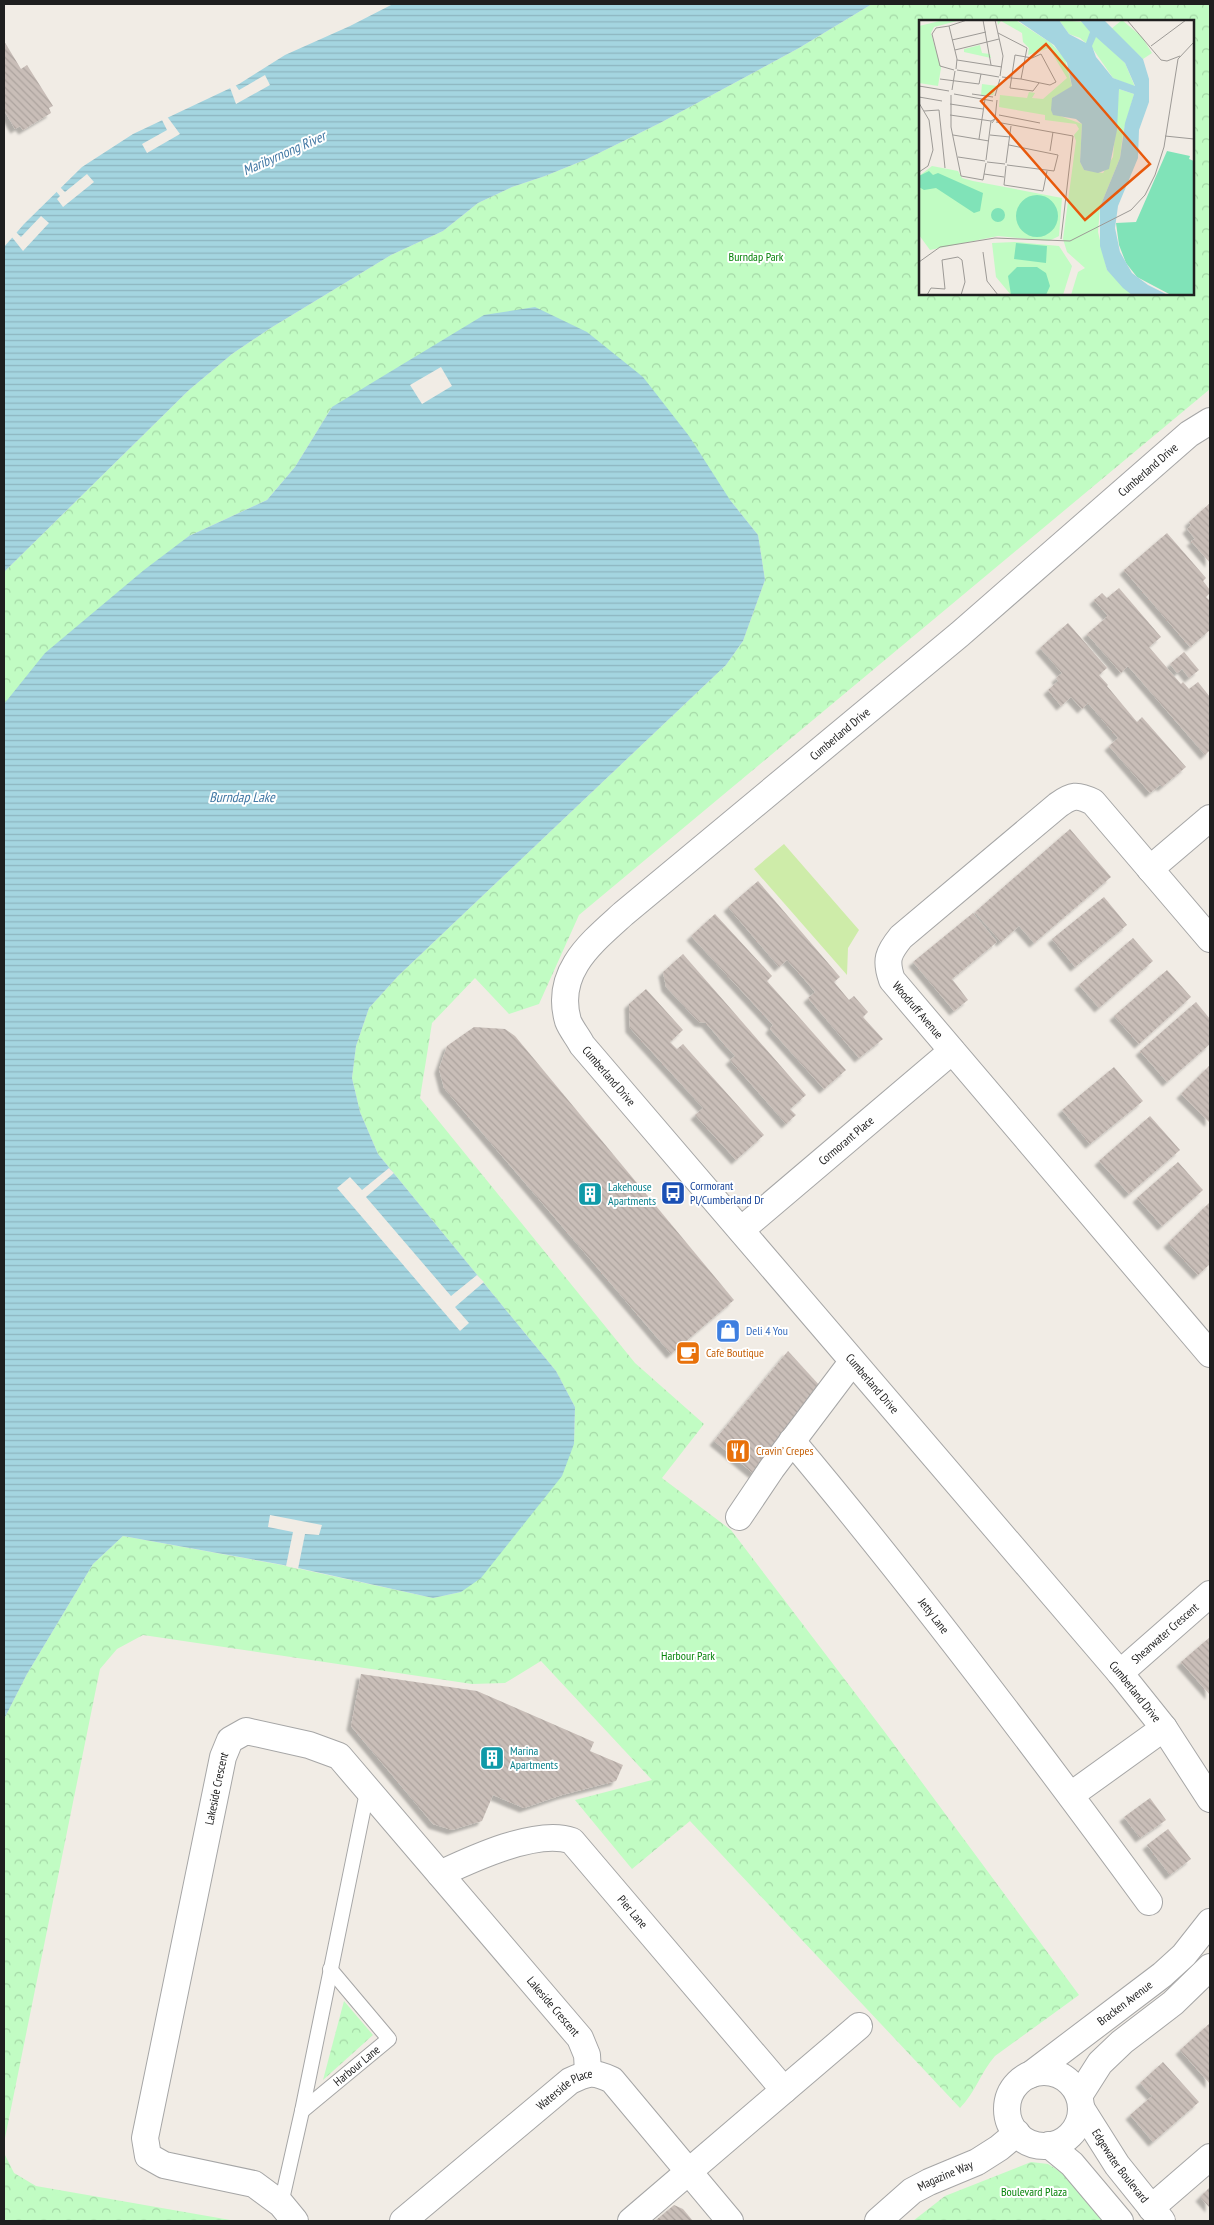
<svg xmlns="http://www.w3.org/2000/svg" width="1214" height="2225" viewBox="0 0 1214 2225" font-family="'PT Sans Narrow',sans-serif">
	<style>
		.grass { fill: #ceeca9 }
		.park { fill: url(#park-crowns); fill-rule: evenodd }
		.water { fill: url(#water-rules) }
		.pier { fill: #f1ece5 }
		.building { fill: url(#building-back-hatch); filter: url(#shadow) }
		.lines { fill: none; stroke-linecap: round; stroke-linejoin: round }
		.lane-casing { stroke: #a6a6a6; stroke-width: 16 }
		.street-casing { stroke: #a6a6a6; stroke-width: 28 }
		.lane { stroke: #fff; stroke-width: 14 }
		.street { stroke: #fff; stroke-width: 26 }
		.labels { text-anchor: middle; stroke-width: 4; stroke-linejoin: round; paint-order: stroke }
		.park-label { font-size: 12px; fill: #07840b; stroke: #fff }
		.street-label { font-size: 12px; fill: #1f1f1f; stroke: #fff }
		.transit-label { font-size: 12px; fill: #164399; stroke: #fff; text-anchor: start }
		.culture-label { font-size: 12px; fill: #0d838f; stroke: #fff; text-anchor: start }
		.shop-label { font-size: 12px; fill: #366cbe; stroke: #fff; text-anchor: start }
		.food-label { font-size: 12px; fill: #c56008; stroke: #fff; text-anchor: start }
		.water-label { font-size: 14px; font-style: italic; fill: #4278a4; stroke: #fff }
		.inset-road { fill: none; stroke: #9d9a96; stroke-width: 1 }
		.view { fill: #e8590c; fill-opacity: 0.15; stroke: #e8590c; stroke-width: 2.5 }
		.inset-edge { fill: none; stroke: #1f1f1f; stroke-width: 2.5 }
	</style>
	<defs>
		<pattern id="park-crowns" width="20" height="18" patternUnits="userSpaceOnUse" patternTransform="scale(1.25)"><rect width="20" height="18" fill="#c1fcc3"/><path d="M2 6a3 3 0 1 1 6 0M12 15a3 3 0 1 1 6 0" fill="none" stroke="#a5d8a7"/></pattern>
		<pattern id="water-rules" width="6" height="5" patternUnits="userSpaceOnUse" patternTransform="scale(1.25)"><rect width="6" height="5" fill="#a4d5e0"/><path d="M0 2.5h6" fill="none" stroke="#8db6c0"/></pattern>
		<pattern id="building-back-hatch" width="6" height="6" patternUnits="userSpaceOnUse" patternTransform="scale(1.25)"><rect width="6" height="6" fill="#c9beb8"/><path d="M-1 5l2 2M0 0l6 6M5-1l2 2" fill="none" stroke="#aca39e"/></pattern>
		<filter id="shadow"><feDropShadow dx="-4.5" dy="4.5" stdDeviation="1" flood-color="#0004"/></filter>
	</defs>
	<rect width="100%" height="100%" fill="#f1ece5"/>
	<!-- grass -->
	<path class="grass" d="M784 844 859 930 848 948 847 975 754 869Z"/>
	<!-- park -->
	<g class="park">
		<path d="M872 4H1210V389L579 915 539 1004 509 1014 475 978 432 1023 420 1098 635 1363 704 1424 662 1478 731 1530 884 1731 1079 1995 995 2056C981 2072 975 2093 960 2108L690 1821 632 1869 575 1800 652 1780 541 1661 505 1683 472 1684 143 1635 117 1649 100 1669 4 2143V1719L27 1674 93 1564 123 1536 282 1565 433 1598 461 1592 574 1444 575 1407 556 1371 378 1154 360 1112 352 1078 356 1046 369 1008 398 976 726 665 743 641 765 580 758 535 730 500 332 407 295 467 267 500 189 536 4 704V572L189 390 232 354 269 329 391 255 443 231 478 203 512 187 545 176 587 159 660 123 799 48ZM920 21H1193V294H920Z"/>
		<path d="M344 2001 373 2035 323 2080Z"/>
		<path d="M4 2153 14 2173 36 2186 236 2221H4Z"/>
		<path d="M1031 2162 1048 2164 1064 2174 1103 2221H913L945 2196Z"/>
	</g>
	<!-- water -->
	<g class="water">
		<path d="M393 4H872L799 48 660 123 587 159 545 176 512 187 478 203 443 231 391 255 269 329 232 354 189 390 4 572V247L24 224 82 167 133 134 239 84 285 55 350 26Z"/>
		<path d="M535 307 587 332 643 377 689 436 730 500 758 535 765 580 743 641 726 665 398 976 369 1008 356 1046 352 1078 360 1112 378 1154 556 1371 575 1407 574 1444 562 1476 481 1578 461 1592 433 1598 289 1566 123 1536 93 1564 27 1674 4 1719V704L45 653 144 570 189 536 267 500 295 467 332 407 484 315Z"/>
	</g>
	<!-- pier -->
	<g class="pier">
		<path d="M265 75 270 85 236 104 229 85 234 83 239 90Z"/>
		<path d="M166 115 180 134 147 153 142 144 167 130 161 118Z"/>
		<path d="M87 174 94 182 63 207 57 199 60 196 55 190 59 186 65 192Z"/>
		<path d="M41 216 49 223 23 251 11 236 15 231 21 237Z"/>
		<path d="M441 367 452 386 422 404 410 385Z"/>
		<path d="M389 1168 394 1173 366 1197 451 1296 477 1275 484 1282 455 1307 469 1323 460 1331 337 1188 350 1177 362 1190Z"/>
		<path d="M270 1515 322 1525 319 1535 305 1534 298 1569 286 1566 293 1532 268 1527Z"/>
	</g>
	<!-- building -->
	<g class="building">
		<path d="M4 41 21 69 27 65 53 106 49 108 51 113 23 130 20 126 15 129 4 110Z"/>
		<path d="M1210 503V563L1191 541 1195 539 1187 529 1191 525 1189 522Z"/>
		<path d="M1167 533 1206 578 1203 581 1210 590V593L1206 597 1210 601V630L1190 647 1124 570Z"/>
		<path d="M1119 588 1161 637 1149 647 1181 684 1183 682 1189 689 1198 682 1210 697V750L1205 755 1128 666 1121 673 1087 634 1108 616 1094 600 1102 593 1107 598Z"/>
		<path d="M1068 623 1107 668 1099 675 1108 685 1107 686 1137 722 1142 717 1186 767 1162 787 1160 785 1150 793 1109 746 1118 738 1088 703 1082 709 1071 697 1061 706 1048 690 1058 681 1056 678 1062 673 1040 648Z"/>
		<path d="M1184 652 1199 670 1189 678 1182 669 1177 673 1170 664Z"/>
		<path d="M1070 829 1111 877 1034 943 1019 926 1001 942 975 912Z"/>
		<path d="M758 881 840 977 834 982 849 1000 854 996 868 1012 863 1017 883 1039 859 1058 808 998 815 992 798 972 787 960 779 967 728 907Z"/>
		<path d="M1104 897 1127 925 1075 967 1052 939Z"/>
		<path d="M973 913 997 942 952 979 968 1000 954 1011 913 962Z"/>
		<path d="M715 914 772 976 767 981 846 1070 824 1089 770 1029 773 1025 691 936Z"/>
		<path d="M1133 938 1153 961 1099 1008 1079 985Z"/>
		<path d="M683 954 806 1095 790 1109 796 1115 786 1124 730 1060 735 1056 723 1043 706 1023 699 1022 666 987 663 972Z"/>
		<path d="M1167 970 1191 997 1139 1044 1114 1016Z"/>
		<path d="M646 989 683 1030 670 1042 677 1049 683 1044 764 1135 736 1160 695 1115 703 1108 630 1028 629 1004Z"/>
		<path d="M1196 1002 1210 1019V1044L1167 1082 1140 1051Z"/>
		<path d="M474 1027 505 1029 515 1036 734 1300 671 1354 444 1088 439 1069 447 1046Z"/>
		<path d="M1210 1065V1121L1209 1122 1181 1094Z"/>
		<path d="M1114 1067 1143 1101 1090 1144 1062 1110Z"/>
		<path d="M1150 1116 1180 1150 1129 1194 1099 1161Z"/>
		<path d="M1178 1162 1203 1190 1162 1226 1137 1198Z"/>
		<path d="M1210 1202V1264L1198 1275 1168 1243Z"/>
		<path d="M788 1351 821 1387 754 1474 714 1441Z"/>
		<path d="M1210 1637V1695L1181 1662Z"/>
		<path d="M361 1674 477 1691 594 1742 590 1751 623 1765 616 1781 562 1795 524 1808 493 1795 482 1821 452 1830 433 1824 351 1726Z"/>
		<path d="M1150 1798 1166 1820 1140 1838 1124 1817Z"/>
		<path d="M1168 1829 1191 1859 1170 1875 1147 1845Z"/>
		<path d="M1210 2023V2084L1180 2050Z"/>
		<path d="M1163 2062 1199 2102 1153 2142 1130 2115 1152 2096 1140 2083Z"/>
		<path d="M1210 2187V2208L1200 2197Z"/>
		<path d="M674 2205 683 2209 693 2221H655Z"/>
	</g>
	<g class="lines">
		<defs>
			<g id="lane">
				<path id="s1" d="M302 2111 389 2039 330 1969"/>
				<path d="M281 2204 302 2111 367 1792"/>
			</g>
			<g id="street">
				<path id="s2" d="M1210 421 1189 434 960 634 623 914C591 943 554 972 568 1021 571 1029 578 1037 582 1045L1120 1673 1164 1728 1210 1799"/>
				<path d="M1150 869 1210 818"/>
				<path id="s3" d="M1210 939 1093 802C1077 794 1072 795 1058 805L901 937C888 953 885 960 892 980L1210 1354"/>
				<path id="s4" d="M741 1230 952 1051"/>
				<path id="s5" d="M792 1441C917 1590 1034 1745 1149 1902"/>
				<path d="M739 1517 772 1468 852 1362"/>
				<path id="s6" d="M1120 1673 1210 1594"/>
				<path d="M1071 1795 1164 1728"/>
				<path id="s7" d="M440 1874C472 1859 538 1828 572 1841L784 2090 631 2221"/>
				<circle cx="1044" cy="2109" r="37"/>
				<path id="s8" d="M1030 2075 1162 1975 1184 1955 1210 1922"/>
				<path d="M784 2090 859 2026"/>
				<path d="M1079 2096 1100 2063 1122 2042 1173 2003 1210 1967"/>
				<path id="s9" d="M1081 2108 1117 2165 1162 2221"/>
				<path d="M1049 2145 1072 2164 1120 2221"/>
				<path d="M1151 2208 1210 2157"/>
				<path id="s10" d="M295 2221 281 2204 254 2184 164 2165 148 2156 145 2138 223 1757 230 1740 246 1731 309 1745 339 1756 580 2038 587 2055 588 2072"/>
				<path id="s11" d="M403 2221 570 2081C589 2072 593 2071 612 2080L730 2221"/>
				<path id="s12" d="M878 2221 912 2191 929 2182 977 2162 999 2148 1017 2133"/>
			</g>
		</defs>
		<!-- lane casing -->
		<use href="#lane" class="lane-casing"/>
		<!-- street casing -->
		<use href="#street" class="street-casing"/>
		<!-- lane -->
		<use href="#lane" class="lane"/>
		<!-- street -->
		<use href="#street" class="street"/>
	</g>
	<!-- icons -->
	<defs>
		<symbol id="bus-square" viewBox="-11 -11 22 22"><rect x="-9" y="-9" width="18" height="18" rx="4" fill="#1a4fb4" stroke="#fff"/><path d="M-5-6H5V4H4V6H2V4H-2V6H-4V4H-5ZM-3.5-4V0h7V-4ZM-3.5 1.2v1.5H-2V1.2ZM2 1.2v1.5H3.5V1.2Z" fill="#fff"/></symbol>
		<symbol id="building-square" viewBox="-11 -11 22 22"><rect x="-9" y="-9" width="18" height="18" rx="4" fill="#0f9aa8" stroke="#fff"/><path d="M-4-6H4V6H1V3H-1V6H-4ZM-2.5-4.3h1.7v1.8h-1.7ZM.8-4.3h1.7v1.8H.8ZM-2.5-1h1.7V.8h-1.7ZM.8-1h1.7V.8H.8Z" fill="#fff"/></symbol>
		<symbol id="shop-square" viewBox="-11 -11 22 22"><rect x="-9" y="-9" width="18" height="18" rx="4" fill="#3f7fe0" stroke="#fff"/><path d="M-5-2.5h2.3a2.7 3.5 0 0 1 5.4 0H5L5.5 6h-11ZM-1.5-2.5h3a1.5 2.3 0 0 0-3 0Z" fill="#fff"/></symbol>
		<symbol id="cafe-square" viewBox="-11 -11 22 22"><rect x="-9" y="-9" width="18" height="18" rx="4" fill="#e8710a" stroke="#fff"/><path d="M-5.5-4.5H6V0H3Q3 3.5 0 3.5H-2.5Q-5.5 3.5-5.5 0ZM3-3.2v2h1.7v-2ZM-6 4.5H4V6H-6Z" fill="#fff"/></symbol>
		<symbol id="restaurant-square" viewBox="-11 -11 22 22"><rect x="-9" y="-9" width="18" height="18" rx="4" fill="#e8710a" stroke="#fff"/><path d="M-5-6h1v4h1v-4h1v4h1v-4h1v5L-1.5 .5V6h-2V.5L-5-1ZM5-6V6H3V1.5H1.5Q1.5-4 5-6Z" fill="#fff"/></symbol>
	</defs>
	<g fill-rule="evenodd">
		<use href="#bus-square" x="659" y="1179" width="28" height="28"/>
		<use href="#building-square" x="576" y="1180" width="28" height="28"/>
		<use href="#shop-square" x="714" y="1317" width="28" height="28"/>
		<use href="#cafe-square" x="674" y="1339" width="28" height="28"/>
		<use href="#restaurant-square" x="724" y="1437" width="28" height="28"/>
		<use href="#building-square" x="478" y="1744" width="28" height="28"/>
	</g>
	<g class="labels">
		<!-- park labels -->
		<g class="park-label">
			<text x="756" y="261">Burndap Park</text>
			<text x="688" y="1660">Harbour Park</text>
			<text x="1034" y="2196">Boulevard Plaza</text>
		</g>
		<!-- street labels -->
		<g class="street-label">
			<text transform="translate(1148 470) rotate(-41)" y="4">Cumberland Drive</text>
			<text transform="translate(840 734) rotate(-40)" y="4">Cumberland Drive</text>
			<text dy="4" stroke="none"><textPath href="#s3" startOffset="510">Woodruff Avenue</textPath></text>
			<text dy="4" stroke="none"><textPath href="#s2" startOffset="964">Cumberland Drive</textPath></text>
			<text dy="4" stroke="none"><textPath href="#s4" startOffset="138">Cormorant Place</textPath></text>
			<text dy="4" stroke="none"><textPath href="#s2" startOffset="1369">Cumberland Drive</textPath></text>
			<text dy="4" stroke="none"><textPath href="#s5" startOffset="225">Jetty Lane</textPath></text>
			<text dy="4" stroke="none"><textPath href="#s6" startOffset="60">Shearwater Crescent</textPath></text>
			<text dy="4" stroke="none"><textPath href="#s2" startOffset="1774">Cumberland Drive</textPath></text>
			<text dy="4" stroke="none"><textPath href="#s10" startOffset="541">Lakeside Crescent</textPath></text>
			<text dy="4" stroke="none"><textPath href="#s7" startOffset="232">Pier Lane</textPath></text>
			<text dy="4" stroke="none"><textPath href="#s8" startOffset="119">Bracken Avenue</textPath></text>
			<text dy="4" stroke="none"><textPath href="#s10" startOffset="1036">Lakeside Crescent</textPath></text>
			<text dy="4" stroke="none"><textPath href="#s1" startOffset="71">Harbour Lane</textPath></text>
			<text dy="4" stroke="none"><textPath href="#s11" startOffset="209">Waterside Place</textPath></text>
			<text dy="4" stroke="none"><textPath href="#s9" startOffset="70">Edgewater Boulevard</textPath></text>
			<text dy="4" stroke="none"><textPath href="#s12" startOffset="82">Magazine Way</textPath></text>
		</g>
		<!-- transit labels -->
		<g class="transit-label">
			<text x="690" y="1190">Cormorant<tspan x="690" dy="14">Pl/Cumberland Dr</tspan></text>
		</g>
		<!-- culture labels -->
		<g class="culture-label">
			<text x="608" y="1191">Lakehouse<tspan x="608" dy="14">Apartments</tspan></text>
			<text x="510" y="1755">Marina<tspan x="510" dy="14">Apartments</tspan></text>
		</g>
		<!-- shop labels -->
		<g class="shop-label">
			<text x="746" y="1335">Deli 4 You</text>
		</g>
		<!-- food labels -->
		<g class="food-label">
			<text x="706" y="1357">Cafe Boutique</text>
			<text x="756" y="1455">Cravin’ Crepes</text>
		</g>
		<!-- water labels -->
		<g class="water-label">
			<text transform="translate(284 153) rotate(-24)" y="5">Maribyrnong River</text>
			<text x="242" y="802">Burndap Lake</text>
		</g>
	</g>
	<!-- overview -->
	<g transform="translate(919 20)">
		<rect width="275" height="275" fill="#f1ece5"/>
		<path d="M25 0H42L15 7 12 13 22 48 19 66 0 63V6ZM78 0 98 1 132 23 146 39 153 67 133 78V93L163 104 161 142 165 150 184 153 194 137 200 69 215 74 204 113 201 138 181 187 179 212 188 250 215 275H152L159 252 166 248 148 232 144 219 157 121 155 115 160 109 157 104 126 100V95L80 87 81 75 108 78 110 72 116 73 113 78 124 79 148 58 130 28 109 35 110 28 104 22 103 13 82 1 79 5ZM140 0 163 2 206 43 216 67 194 58 174 29 161 18 150 14ZM203 0 223 17 233 33 224 39 192 9ZM61 25 63 33 71 34 72 38 45 32V29ZM63 64 78 66 74 75H62ZM13 146 39 151 43 158 54 161 143 178 140 216 130 221 79 216 11 230 0 215V156ZM96 222 140 226 153 246 144 275H92L77 257 73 223Z" fill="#c1fcc3"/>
		<path d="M248 131 271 136 270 139 275 141V275H252L218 257 207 243 200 225 197 203 217 202ZM10 151 14 155 19 153 64 173 61 191 55 193 17 168 5 170 0 167V156ZM97 196a21 21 0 1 1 42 0a21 21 0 1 1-42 0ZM72 195a7 7 0 1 1 14 0a7 7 0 1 1-14 0ZM97 223 128 226 127 243 95 239ZM98 247H118L127 253 131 266 127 275H92L89 256Z" fill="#80e3b8"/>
		<path d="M98 0H140L150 14 167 23 171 12 161 0H185L224 39 230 59V82L220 110 219 138 199 186 196 208 201 232 213 253 229 265 249 275H213L204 268 188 250 181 226V187L201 138 206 103 215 74 200 69 198 110 190 149 179 153 165 150 161 142 163 104 157 99 134 95 132 90 133 78 153 66 148 43 135 25ZM177 17 206 43 216 66 194 58 177 37 173 26Z" fill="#a4d5e0" fill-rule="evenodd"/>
		<path class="inset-road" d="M64 0 72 45M76 0 84 36 81 56M208 0 242 40 248 41 261 36M30 6 17 8 13 14 21 46 35 50M79 13 108 28 102 59 83 57M33 20 67 12M232 26 267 0M36 30 80 19M38 40 83 47M37 49 38 39 30 6 48 0M38 50 80 57M21 59 60 64 62 54M102 59 131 65 137 62 122 34 113 38 96 35 91 68 114 71 120 63M0 66 30 71M33 70 36 51M35 74 74 81M53 74 74 77M32 75V107L42 156 64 160 67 143M76 76 81 59M0 77 23 81M0 83 10 100 14 130 9 146 0 152M31 84 64 89M5 91 20 90 26 148M31 95 72 101M80 95 121 103M76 99 78 80M77 102 154 116 142 219M34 115 70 121M71 115 91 117M246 116 275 119M60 119 66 79M131 131 134 112M39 137 66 141M67 140 72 101 76 99 73 103M68 142 86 144M87 143 92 106M88 145 135 151 139 135 90 125M87 146 85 165 124 171 128 151M65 154 85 157M64 232 68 261 79 275M0 242 21 227 76 218 151 221 212 190 226 175 236 155 245 127 259 39 275 22M8 275 12 268 26 269 23 240 39 237 43 240 46 262 42 275"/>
		<path class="view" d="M127 24 231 144 166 200 62 81Z"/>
		<rect width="275" height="275" class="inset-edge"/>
	</g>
	<!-- border -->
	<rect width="1214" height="2225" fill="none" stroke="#1f1f1f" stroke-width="10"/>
</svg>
